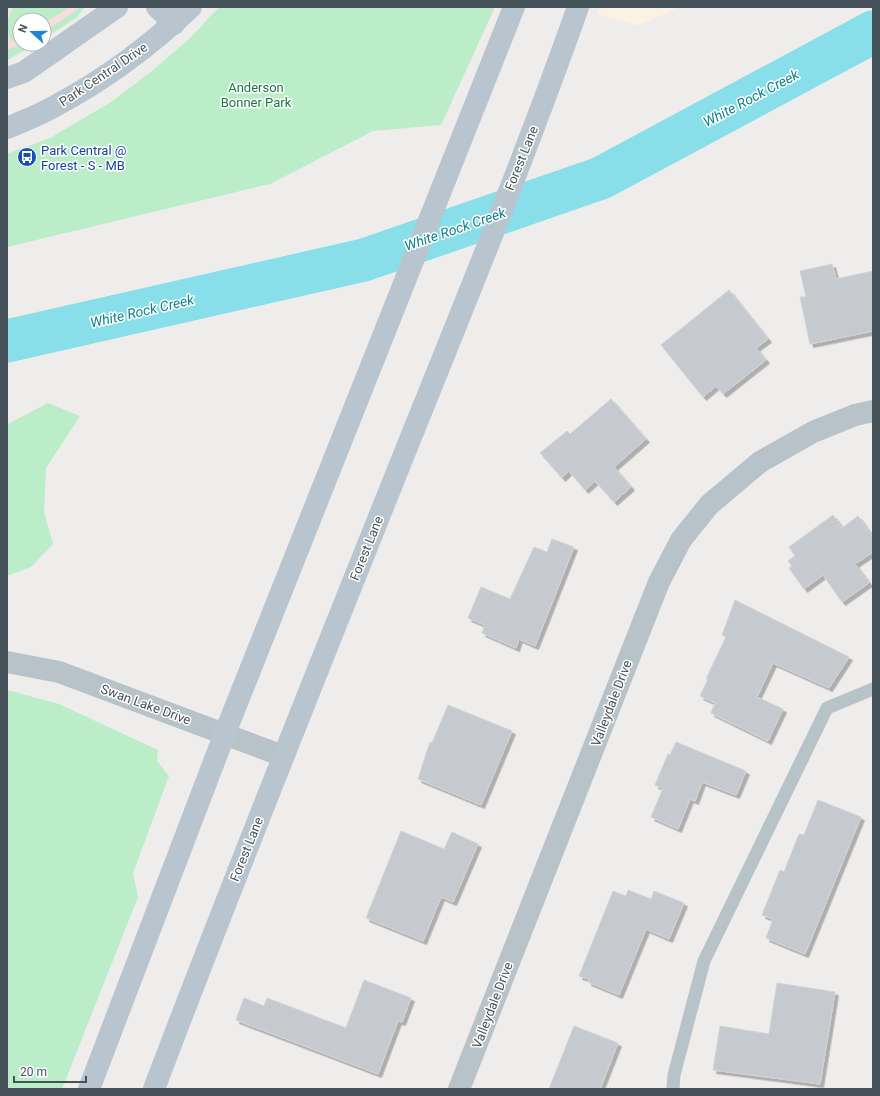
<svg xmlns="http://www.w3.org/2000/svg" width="880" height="1096" viewBox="0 0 880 1096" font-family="Roboto,sans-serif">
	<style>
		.commercial { fill: #fbf2e4 }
		.medical { fill: #f9dcdc }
		.green { fill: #baedc8 }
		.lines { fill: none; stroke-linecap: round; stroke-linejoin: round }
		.river { stroke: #88dfe9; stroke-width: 43 }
		.building { fill: #c6cacf; stroke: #d0d3d8; filter: url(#shadow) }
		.service { stroke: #b8c3c9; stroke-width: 13 }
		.minor { stroke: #b8c3c9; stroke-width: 22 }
		.secondary { stroke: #b8c5ce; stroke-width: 22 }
		.labels { text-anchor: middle; stroke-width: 3; stroke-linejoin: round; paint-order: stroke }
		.street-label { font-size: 13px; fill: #455259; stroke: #fff }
		.park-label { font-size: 13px; fill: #19773d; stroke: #fff }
		.transit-label { font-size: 13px; fill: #164399; stroke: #fff; text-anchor: start }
		.water-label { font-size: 14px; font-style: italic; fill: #10808b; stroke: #fff }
	</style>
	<defs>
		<filter id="shadow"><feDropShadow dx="3.5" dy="3.5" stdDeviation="0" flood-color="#0004"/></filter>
	</defs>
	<rect width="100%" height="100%" fill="#efecec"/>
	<!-- commercial -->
	<path class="commercial" d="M600 7H679L638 26 597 14Z"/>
	<!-- medical -->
	<path class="medical" d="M7 7H84L44 37V20H20V44H34L7 58Z"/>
	<!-- green -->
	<g class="green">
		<path d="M13 7H70L44 23V20H20V37L12 42C5 28 7 21 13 7Z"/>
		<path d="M81 7H85L77 17 44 39V32Z"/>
		<path d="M219 7H495L441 125 373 131 270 184 7 247V154L50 138 111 102 152 71 190 38Z"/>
		<path d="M21 44H36L7 60V50Z"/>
		<path d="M48 403 80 416 46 468 44 512 53 544 31 567 7 576V428L8 424Z"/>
		<path d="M7 690 59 704 158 750 157 761 169 776 133 873 138 897 62 1089H7Z"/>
	</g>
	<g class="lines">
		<!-- river -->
		<path class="river" d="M7 341 364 260 601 178 873 32"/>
	</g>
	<!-- building -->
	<g class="building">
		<path d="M832 264 836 279 873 271V331L810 344 800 297H806L800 271Z"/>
		<path d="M729 290 768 339 756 348 766 360 723 394 716 386 703 397 661 345Z"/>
		<path d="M611 399 646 439 614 467 631 487 614 502 595 481 585 490 569 471 562 478 540 453 567 431 570 434Z"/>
		<path d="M833 515 842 528 858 516 873 537V552L855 564 869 583 842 602 823 575 804 589 789 568 792 566 788 561 795 556 789 547Z"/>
		<path d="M552 539 574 547 535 646 519 639 516 648 482 633 485 625 468 618 481 587 510 599 534 547 547 552Z"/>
		<path d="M735 600 849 657 829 688 773 663 757 697 783 709 768 741 711 713 715 703 700 696 708 679H706L726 637 722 635Z"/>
		<path d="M448 705 512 731 481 805 418 779 430 742 432 743Z"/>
		<path d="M676 742 746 771 736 795 702 782 695 801 690 799 678 829 651 817 663 788 655 785 668 754 670 755Z"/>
		<path d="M818 800 861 817 805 954 766 938 773 919 762 915 780 870 784 872 799 834 804 835Z"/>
		<path d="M401 831 444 849 452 832 478 844 453 902 441 897 423 941 366 918Z"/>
		<path d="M628 890 651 899 654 891 684 903 669 939 646 929 619 995 588 982 589 979 579 976 613 891 626 896Z"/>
		<path d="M364 980 411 998 402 1022 398 1021 378 1074 236 1020 244 998 264 1006 267 998 346 1028Z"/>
		<path d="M777 983 835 992 820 1084 713 1070 720 1026 769 1034Z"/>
		<path d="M574 1026 618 1043 600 1089H549Z"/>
	</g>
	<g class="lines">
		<!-- service -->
		<path class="service" d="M673 1089 674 1075 704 961 827 708 873 689"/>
		<!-- minor -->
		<g class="minor">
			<path d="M7 662 59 672 283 756"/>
			<path d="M459 1089 659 582 681 540 709 505 760 462 813 432 855 415 873 411"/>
		</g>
		<!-- secondary -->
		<g class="secondary">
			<path d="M157 7 174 24"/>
			<path d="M7 78 24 72 117 7"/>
			<path d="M7 128C23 121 40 115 55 106 104 80 151 45 191 7"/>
			<path d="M89 1089 225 733 514 7"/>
			<path d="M154 1089C236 872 323 657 409 442 467 298 526 154 578 7"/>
		</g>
	</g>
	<!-- icons -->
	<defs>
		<symbol id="bus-disc" viewBox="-11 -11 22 22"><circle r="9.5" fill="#1a4fb4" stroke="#fff"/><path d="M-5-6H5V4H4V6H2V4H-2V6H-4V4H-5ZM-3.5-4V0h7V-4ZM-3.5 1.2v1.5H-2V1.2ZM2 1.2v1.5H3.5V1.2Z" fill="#fff"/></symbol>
	</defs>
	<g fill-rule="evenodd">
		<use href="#bus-disc" x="16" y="146" width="22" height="22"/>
	</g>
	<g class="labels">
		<!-- street labels -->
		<g class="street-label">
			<text transform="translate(103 74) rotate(-34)" y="5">Park Central Drive</text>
			<text transform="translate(521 158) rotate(-68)" y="5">Forest Lane</text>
			<text transform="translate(366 548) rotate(-68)" y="5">Forest Lane</text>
			<text transform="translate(611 703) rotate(-69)" y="5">Valleydale Drive</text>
			<text transform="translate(146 704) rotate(20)" y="5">Swan Lake Drive</text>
			<text transform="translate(246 849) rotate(-68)" y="5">Forest Lane</text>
			<text transform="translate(492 1005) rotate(-69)" y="5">Valleydale Drive</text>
		</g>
		<!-- park labels -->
		<g class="park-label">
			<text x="256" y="92">Anderson<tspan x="256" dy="15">Bonner Park</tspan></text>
		</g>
		<!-- transit labels -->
		<g class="transit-label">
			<text x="41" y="155">Park Central @<tspan x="41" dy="15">Forest - S - MB</tspan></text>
		</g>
		<!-- water labels -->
		<g class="water-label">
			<text transform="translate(751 98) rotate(-28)" y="5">White Rock Creek</text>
			<text transform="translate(455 229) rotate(-19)" y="5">White Rock Creek</text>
			<text transform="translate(142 311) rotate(-13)" y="5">White Rock Creek</text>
		</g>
	</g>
	<!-- border -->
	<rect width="880" height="1096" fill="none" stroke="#455259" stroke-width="16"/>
	<!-- north arrow -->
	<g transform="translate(32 32) rotate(291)"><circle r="19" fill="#ffffff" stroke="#b5babd"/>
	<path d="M0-3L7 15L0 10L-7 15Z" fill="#1d84d8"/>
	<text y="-6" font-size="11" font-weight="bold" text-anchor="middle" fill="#455259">N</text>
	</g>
	<!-- scale -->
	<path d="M14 1076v6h72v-6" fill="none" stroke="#455259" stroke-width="2"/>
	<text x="20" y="1076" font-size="12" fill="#455259" stroke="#ffffff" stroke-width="3" paint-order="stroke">20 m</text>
</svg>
